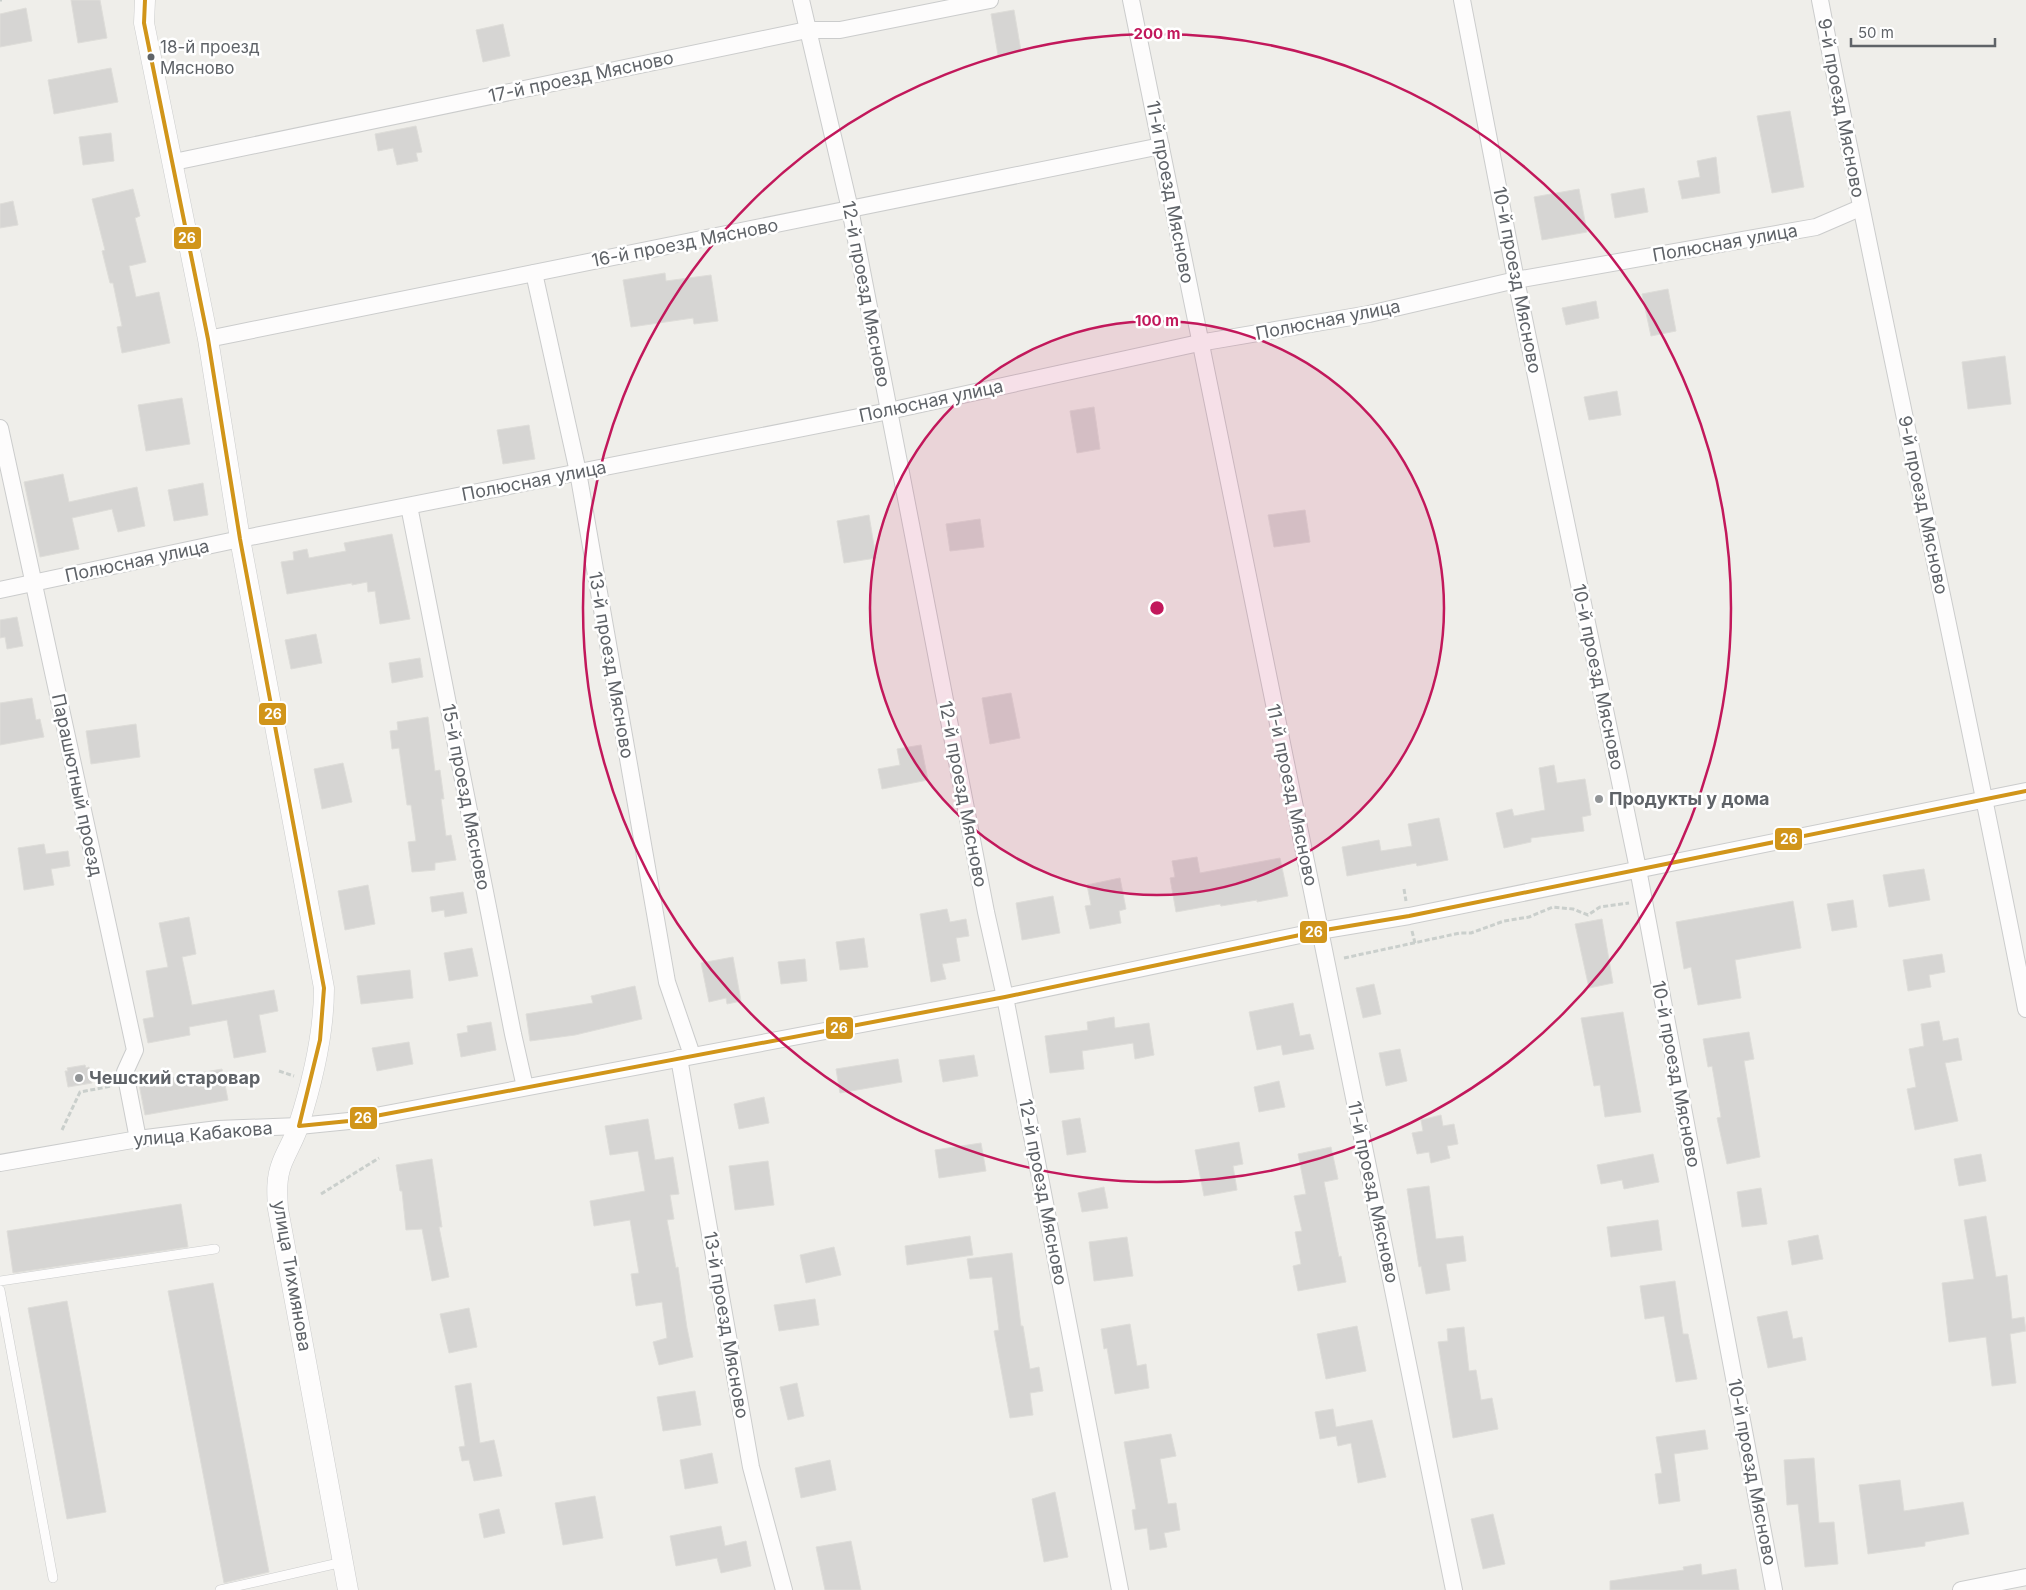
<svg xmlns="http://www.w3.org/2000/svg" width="2026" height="1590" viewBox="0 0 2026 1590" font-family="Inter,sans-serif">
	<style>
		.building { fill: #d6d5d3; stroke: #deddd9 }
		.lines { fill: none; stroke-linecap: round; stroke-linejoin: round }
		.service-casing { stroke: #cbcccc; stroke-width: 10 }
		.minor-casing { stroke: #cbcccc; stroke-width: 18 }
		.tertiary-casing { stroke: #cbcccc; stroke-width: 21 }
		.path { stroke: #cacfcc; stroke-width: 3; stroke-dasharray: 5 2.5; stroke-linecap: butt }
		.service { stroke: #fdfcfc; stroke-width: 9 }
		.minor { stroke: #fdfcfc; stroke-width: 16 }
		.tertiary { stroke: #fdfcfc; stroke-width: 20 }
		.bus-1-casing { stroke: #fff; stroke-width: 8 }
		.bus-1 { stroke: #d1951a; stroke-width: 4 }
		.ring { fill: none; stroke: #c2185b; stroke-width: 2.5 }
		.bus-dot { fill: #5f6368; stroke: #fff; stroke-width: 2 }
		.poi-dot { fill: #919496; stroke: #fff; stroke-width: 2 }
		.labels { text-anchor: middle; stroke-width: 5; stroke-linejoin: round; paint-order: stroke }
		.bus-label { font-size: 17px; fill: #5f6368; stroke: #fff; text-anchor: start }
		.street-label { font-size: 18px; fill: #5f6368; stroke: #fff }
		.poi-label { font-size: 18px; font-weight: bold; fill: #5f6368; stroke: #fff; text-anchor: start }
		.centre { fill: #c2185b; stroke: #fff; stroke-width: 2.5 }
		.ring-label { font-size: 15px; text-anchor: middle; font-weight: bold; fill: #c2185b; stroke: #fff; stroke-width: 5; stroke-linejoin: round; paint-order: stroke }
		.line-badge { stroke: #fff; stroke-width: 2 }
		.badge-label { font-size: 14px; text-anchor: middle; font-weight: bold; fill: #fff }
	</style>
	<rect width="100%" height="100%" fill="#efeeea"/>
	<!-- building -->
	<g class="building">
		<path d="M71 0H100L107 38 78 43Z"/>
		<path d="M26 8 32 41 0 47V14Z"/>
		<path d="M1014 10 1021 51 998 55 991 14Z"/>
		<path d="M503 24 510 56 483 62 476 30Z"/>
		<path d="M111 68 118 102 54 114 48 80Z"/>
		<path d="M1790 111 1804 187 1772 193 1757 116Z"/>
		<path d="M416 126 422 152 416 153 418 161 397 165 393 148 378 151 375 134Z"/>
		<path d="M111 133 114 161 83 165 79 137Z"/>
		<path d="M1716 157 1720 193 1682 199 1678 181 1700 177 1697 161Z"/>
		<path d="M1644 188 1648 212 1615 218 1611 194Z"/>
		<path d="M133 189 140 216 135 218 146 262 129 266 136 297 159 292 170 343 122 353 117 327 122 326 113 283H110L102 251 105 250 92 199Z"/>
		<path d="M1579 189 1587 232 1542 240 1534 197Z"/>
		<path d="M13 201 18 225 0 228V204Z"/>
		<path d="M665 273 666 281 711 275 718 321 694 324 693 318 631 327 623 280Z"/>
		<path d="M1668 289 1676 331 1651 336 1642 294Z"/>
		<path d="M1596 301 1599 318 1566 325 1562 308Z"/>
		<path d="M2005 356 2011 404 1968 409 1962 362Z"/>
		<path d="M1617 391 1621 415 1589 420 1584 397Z"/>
		<path d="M182 398 190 444 146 451 138 405Z"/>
		<path d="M1094 407 1100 449 1077 453 1070 411Z"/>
		<path d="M529 425 535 459 503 464 497 430Z"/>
		<path d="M63 474 69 502 137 487 145 526 118 532 112 509 72 518 79 549 40 557 24 482Z"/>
		<path d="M203 483 208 515 174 521 168 490Z"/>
		<path d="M1305 510 1310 542 1274 547 1268 515Z"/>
		<path d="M869 515 876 558 844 563 837 521Z"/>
		<path d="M980 519 984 547 950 551 946 524Z"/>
		<path d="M392 534 410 619 380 624 375 591 368 592 367 582 352 585V583L287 594 281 562 294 560 293 552 307 549 309 558 346 551 344 543Z"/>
		<path d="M17 617 23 646 7 649 5 637 0 638V620Z"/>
		<path d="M316 634 322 663 291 669 285 640Z"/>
		<path d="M420 658 423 677 392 683 389 663Z"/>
		<path d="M1011 693 1020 738 990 744 982 698Z"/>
		<path d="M32 698 36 720 40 719 44 737 0 745V703Z"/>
		<path d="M428 717 435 771 440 770 444 799H441L446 836 451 835 456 860 435 863V870L412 872 408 842 416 841 411 805H407L399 748 392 749 390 731 398 730 397 722Z"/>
		<path d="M136 724 140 757 91 764 86 731Z"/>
		<path d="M921 745 928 780 882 789 878 769 900 765 897 749Z"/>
		<path d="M343 763 352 802 322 809 314 769Z"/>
		<path d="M1554 765 1557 783 1585 779 1591 815 1582 817 1584 831 1531 838V842L1504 848 1496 813 1512 809 1514 816 1545 810 1539 768Z"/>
		<path d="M1439 818 1448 860 1417 866 1416 863 1347 876 1342 847 1379 840 1381 851 1412 846 1408 824Z"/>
		<path d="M44 844 46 854 68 851 70 866 51 869 54 885 24 890 18 848Z"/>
		<path d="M1197 857 1200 873 1280 858 1288 896 1257 902V900L1221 906 1220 904 1176 912 1170 878 1175 877 1172 861Z"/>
		<path d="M1924 869 1930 900 1889 907 1883 875Z"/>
		<path d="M1120 878 1126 909 1119 911 1121 923 1090 929 1085 906 1091 905 1087 885Z"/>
		<path d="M368 885 375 924 345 930 338 891Z"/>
		<path d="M463 892 467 913 445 917 444 910 432 912 430 897Z"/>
		<path d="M1053 896 1060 933 1022 940 1016 903Z"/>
		<path d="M1853 900 1857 927 1832 931 1827 904Z"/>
		<path d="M1793 901 1801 948 1735 960 1741 998 1698 1005 1691 967 1684 969 1676 922Z"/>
		<path d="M947 909 950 922 966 919 969 936 956 938 960 961 942 964 946 979 931 982 920 914Z"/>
		<path d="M189 917 196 954 182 957 192 1005 274 990 278 1011 259 1015 266 1052 234 1058 227 1020 189 1027 190 1035 148 1043 143 1019 154 1017 146 971 168 967 159 923Z"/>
		<path d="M1602 919 1613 983 1589 988 1575 924Z"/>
		<path d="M864 938 868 967 840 970 836 942Z"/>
		<path d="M472 948 478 976 449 981 444 953Z"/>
		<path d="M1942 954 1945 972 1929 975 1931 987 1908 991 1903 960Z"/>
		<path d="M733 957 741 1001 727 1004 726 998 709 1002 701 963Z"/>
		<path d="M805 959 807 981 781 984 778 962Z"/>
		<path d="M410 970 413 998 361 1004 357 976Z"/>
		<path d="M1374 984 1381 1014 1363 1018 1356 988Z"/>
		<path d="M635 986 642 1019 575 1035 530 1041 526 1014 593 1003 591 996Z"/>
		<path d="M1293 1003 1300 1036 1310 1034 1314 1049 1283 1055 1281 1045 1257 1050 1249 1012Z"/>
		<path d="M1623 1012 1641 1112 1605 1117 1600 1085 1594 1086 1581 1018Z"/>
		<path d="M1114 1017 1115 1028 1149 1023 1154 1055 1135 1059 1133 1043 1082 1051 1084 1069 1050 1073 1045 1036 1088 1030 1087 1022Z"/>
		<path d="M1939 1021 1943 1041 1958 1038 1962 1060 1945 1063 1958 1121 1915 1130 1907 1089 1916 1087 1909 1049 1924 1046 1921 1024Z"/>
		<path d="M491 1022 496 1050 461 1057 457 1034 468 1032 467 1026Z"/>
		<path d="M1749 1032 1754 1059 1744 1061 1760 1157 1727 1164 1717 1118 1721 1117 1712 1066 1708 1067 1703 1039Z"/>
		<path d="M409 1042 413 1064 377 1071 372 1048Z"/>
		<path d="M1400 1049 1407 1081 1386 1086 1379 1053Z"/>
		<path d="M974 1055 978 1076 943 1082 939 1060Z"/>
		<path d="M898 1059 902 1082 840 1093 836 1069Z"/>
		<path d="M85 1065 86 1068 89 1067 92 1083 68 1087 65 1071H68L67 1068Z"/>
		<path d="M222 1069 228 1100 145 1115 139 1084Z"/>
		<path d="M1279 1081 1285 1107 1259 1112 1254 1087Z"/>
		<path d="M764 1097 769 1123 739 1129 734 1104Z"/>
		<path d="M1441 1115 1443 1126 1454 1124 1458 1144 1447 1146 1450 1158 1431 1163 1429 1152 1417 1154 1412 1133 1423 1131 1421 1120Z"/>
		<path d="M1080 1118 1086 1152 1067 1155 1062 1121Z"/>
		<path d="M648 1119 655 1160 673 1157 679 1194 670 1195 674 1219 667 1220 676 1268 678 1267 687 1328 693 1357 659 1365 653 1342 667 1338 662 1302 636 1306 631 1274 639 1273 630 1220 594 1226 590 1201 645 1191 638 1151 610 1155 605 1126Z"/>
		<path d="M1239 1142 1243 1164 1233 1166 1237 1190 1204 1196 1195 1150Z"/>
		<path d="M981 1143 986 1171 939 1178 935 1150Z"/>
		<path d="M1331 1147 1338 1179 1324 1182 1339 1257 1341 1256 1346 1282 1298 1291 1293 1266 1301 1264 1295 1232 1302 1231 1294 1196 1306 1194 1298 1154Z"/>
		<path d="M1653 1154 1659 1182 1624 1189 1622 1180 1601 1184 1597 1165Z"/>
		<path d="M1981 1154 1986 1181 1959 1186 1954 1159Z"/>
		<path d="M432 1159 442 1227H439L449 1277 432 1281 422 1229 406 1230 402 1191H400L396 1165Z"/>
		<path d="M768 1161 774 1205 735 1210 729 1166Z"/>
		<path d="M1429 1186 1436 1239 1463 1236 1466 1261 1446 1264 1450 1290 1426 1294 1421 1266 1419 1267 1407 1189Z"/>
		<path d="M1104 1187 1108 1208 1082 1212 1078 1193Z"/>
		<path d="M1761 1188 1767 1224 1742 1227 1737 1192Z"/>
		<path d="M181 1204 188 1247 13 1273 7 1231Z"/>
		<path d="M1986 1216 1996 1277 2007 1275 2012 1319 2024 1317 2026 1331 2010 1334 2016 1383 1992 1386 1986 1337 1949 1342 1942 1283 1974 1279 1964 1220Z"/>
		<path d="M1658 1220 1662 1250 1611 1257 1607 1227Z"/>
		<path d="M1818 1235 1823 1259 1792 1265 1788 1241Z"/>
		<path d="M970 1236 973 1255 907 1265 905 1246Z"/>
		<path d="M1127 1237 1133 1276 1094 1281 1089 1242Z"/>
		<path d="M834 1247 841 1275 806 1283 800 1255Z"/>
		<path d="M1012 1253 1021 1326H1023L1030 1369 1039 1367 1043 1391 1030 1393 1033 1415 1010 1418 994 1331 999 1330 992 1277 970 1279 967 1259Z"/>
		<path d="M1675 1281 1683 1334H1688L1697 1379 1676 1382 1664 1316 1645 1319 1640 1286Z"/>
		<path d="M213 1283 269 1572 224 1583 168 1291Z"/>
		<path d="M815 1299 819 1325 779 1331 774 1305Z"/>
		<path d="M67 1301 106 1512 67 1519 28 1308Z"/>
		<path d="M469 1308 477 1347 449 1353 440 1314Z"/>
		<path d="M1787 1311 1793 1339 1802 1337 1806 1360 1768 1368 1757 1317Z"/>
		<path d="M1130 1324 1137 1366 1146 1364 1149 1388 1115 1394 1107 1348 1104 1349 1101 1329Z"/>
		<path d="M1357 1326 1366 1371 1326 1379 1317 1334Z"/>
		<path d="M1464 1327 1469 1371 1476 1370 1481 1400 1492 1398 1498 1429 1453 1438 1438 1342 1448 1341 1447 1329Z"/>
		<path d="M471 1383 480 1443 494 1440 502 1476 474 1481 469 1460 462 1461 459 1447 465 1446 455 1386Z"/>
		<path d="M797 1383 804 1416 788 1420 780 1387Z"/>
		<path d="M695 1391 701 1425 663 1431 657 1397Z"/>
		<path d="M1333 1409 1336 1427 1372 1420 1386 1477 1358 1483 1351 1443 1338 1446 1336 1436 1320 1439 1315 1412Z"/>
		<path d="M1705 1430 1708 1449 1674 1454 1680 1501 1659 1504 1655 1474 1662 1473 1656 1437Z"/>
		<path d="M1171 1434 1176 1456 1160 1459 1168 1504 1176 1503 1180 1530 1164 1533 1167 1547 1150 1550 1147 1528 1135 1530 1132 1510 1136 1509 1124 1442Z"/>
		<path d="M712 1453 718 1483 685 1489 680 1460Z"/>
		<path d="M1814 1458 1819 1523 1834 1522 1838 1564 1805 1567 1798 1504 1787 1505 1784 1460Z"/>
		<path d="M830 1460 836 1490 801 1498 795 1468Z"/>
		<path d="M1900 1480 1904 1511 1963 1502 1969 1534 1925 1542V1546L1868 1554 1859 1485Z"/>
		<path d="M1055 1492 1068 1557 1044 1562 1032 1499Z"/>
		<path d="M595 1496 603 1538 563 1545 555 1503Z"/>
		<path d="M499 1509 505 1533 484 1538 479 1514Z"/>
		<path d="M1493 1514 1505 1564 1483 1569 1471 1519Z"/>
		<path d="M721 1526 725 1546 746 1541 751 1566 721 1573 717 1558 676 1566 670 1536Z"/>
		<path d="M851 1541 861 1590H825L816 1547Z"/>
		<path d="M1701 1564 1702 1575 1736 1569 1739 1590H1610V1581L1684 1570 1683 1567Z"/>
	</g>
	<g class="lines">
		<defs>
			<g id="service">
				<path d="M0 1281 215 1249"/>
				<path d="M0 1290 53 1578"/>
				<path d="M220 1590 343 1562"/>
			</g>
			<g id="minor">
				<path d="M801 0 850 209 986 912 1005 997 1120 1590"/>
				<path d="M1131 0 1454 1590"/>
				<path d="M1462 0 1516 280 1638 869 1774 1590"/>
				<path d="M1820 0C1885 337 1961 672 2026 1009"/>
				<path d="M174 162 807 30H840L990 0"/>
				<path d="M534 273 578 472 667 982 692 1055"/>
				<path d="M208 339 1161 146"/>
				<path d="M0 428 135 1050 125 1072 138 1139"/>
				<path d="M409 506 513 1034 525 1087"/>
				<path d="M0 590 240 539 889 411 1199 343 1369 314 1516 280 1816 227 1860 208"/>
				<path d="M679 1058 751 1467 784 1590"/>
				<path d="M0 1163 138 1139 218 1129 299 1126 349 1121 1005 997 1319 931 1409 916 2026 791"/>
				<path d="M1961 1590 2026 1577"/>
			</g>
			<path id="tertiary" d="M145 0 144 23 208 339 240 539 324 988C324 1034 313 1080 299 1124 295 1138 287 1150 282 1163 276 1178 277 1193 278 1209L348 1590"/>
		</defs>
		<!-- service casing -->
		<use href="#service" class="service-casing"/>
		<!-- minor casing -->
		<use href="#minor" class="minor-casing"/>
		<!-- tertiary casing -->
		<use href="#tertiary" class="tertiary-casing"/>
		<!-- path -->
		<g class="path">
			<path d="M0 0H2"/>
			<path d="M1404 889 1406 901"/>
			<path d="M1412 931 1415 943"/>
			<path d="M1344 958 1460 933H1471L1504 921 1529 917 1553 907 1573 909 1588 915 1600 907 1629 903"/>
			<path d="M279 1071 294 1076"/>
			<path d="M62 1130 80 1092 112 1086"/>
			<path d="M321 1194 379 1158"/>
		</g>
		<!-- service -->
		<use href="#service" class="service"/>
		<!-- minor -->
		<use href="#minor" class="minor"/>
		<!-- tertiary -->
		<use href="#tertiary" class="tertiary"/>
		<defs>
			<path id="bus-1" d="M145 0 144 23 208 339 240 539 324 988 320 1040 299 1126 349 1121 1005 997 1319 931 1409 916 2026 791"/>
		</defs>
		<!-- bus-1 casing -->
		<use href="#bus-1" class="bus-1-casing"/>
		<!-- bus-1 -->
		<use href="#bus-1" class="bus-1"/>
	</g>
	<!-- distance rings -->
	<circle cx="1157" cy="608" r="287" fill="#c2185b" fill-opacity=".12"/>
	<g class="ring">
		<circle cx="1157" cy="608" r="287"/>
		<circle cx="1157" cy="608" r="574"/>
	</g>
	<!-- markers -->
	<circle class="bus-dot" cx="151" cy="57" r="4.5"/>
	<g class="poi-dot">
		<circle cx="1599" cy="799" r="5"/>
		<circle cx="79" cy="1078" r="5"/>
	</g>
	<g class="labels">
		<!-- bus labels -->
		<g class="bus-label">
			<text x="160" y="53">18-й проезд<tspan x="160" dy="21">Мясново</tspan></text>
		</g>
		<!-- street labels -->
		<g class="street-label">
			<text transform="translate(581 77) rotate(-12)" y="6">17-й проезд Мясново</text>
			<text transform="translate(1841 108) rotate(79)" y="6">9-й проезд Мясново</text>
			<text transform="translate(1170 192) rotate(79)" y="6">11-й проезд Мясново</text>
			<text transform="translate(685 243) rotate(-11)" y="6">16-й проезд Мясново</text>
			<text transform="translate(1725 243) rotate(-10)" y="6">Полюсная улица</text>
			<text transform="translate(1517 280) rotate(79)" y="6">10-й проезд Мясново</text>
			<text transform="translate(866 294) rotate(79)" y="6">12-й проезд Мясново</text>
			<text transform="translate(1328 320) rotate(-11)" y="6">Полюсная улица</text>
			<text transform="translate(931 401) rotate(-12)" y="6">Полюсная улица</text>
			<text transform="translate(534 481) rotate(-11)" y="6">Полюсная улица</text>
			<text transform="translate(1923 505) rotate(78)" y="6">9-й проезд Мясново</text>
			<text transform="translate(137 561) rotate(-12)" y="6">Полюсная улица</text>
			<text transform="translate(611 665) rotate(80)" y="6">13-й проезд Мясново</text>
			<text transform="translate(1598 677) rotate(78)" y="6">10-й проезд Мясново</text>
			<text transform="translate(77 785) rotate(78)" y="6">Парашютный проезд</text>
			<text transform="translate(963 794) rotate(79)" y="6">12-й проезд Мясново</text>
			<text transform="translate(1292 795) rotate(78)" y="6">11-й проезд Мясново</text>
			<text transform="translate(466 797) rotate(79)" y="6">15-й проезд Мясново</text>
			<text transform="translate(1676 1074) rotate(79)" y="6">10-й проезд Мясново</text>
			<text transform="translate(203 1134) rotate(-5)" y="6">улица Кабакова</text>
			<text transform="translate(1043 1192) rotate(79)" y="6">12-й проезд Мясново</text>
			<text transform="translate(1373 1192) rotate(78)" y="6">11-й проезд Мясново</text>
			<text transform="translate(292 1276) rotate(80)" y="6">улица Тихмянова</text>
			<text transform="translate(726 1325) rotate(80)" y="6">13-й проезд Мясново</text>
			<text transform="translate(1752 1472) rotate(79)" y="6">10-й проезд Мясново</text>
		</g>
		<!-- poi labels -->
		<g class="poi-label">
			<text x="1609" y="805">Продукты у дома</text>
			<text x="89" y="1084">Чешский старовар</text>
		</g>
	</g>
	<circle cx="1157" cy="608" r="8" class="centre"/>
	<g class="ring-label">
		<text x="1157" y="39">200 m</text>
		<text x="1157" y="326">100 m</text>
	</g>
	<g class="line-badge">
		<rect x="173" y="226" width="29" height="24" rx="5" fill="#d1951a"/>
		<rect x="258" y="702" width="29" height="24" rx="5" fill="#d1951a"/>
		<rect x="1774" y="827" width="29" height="24" rx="5" fill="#d1951a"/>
		<rect x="1299" y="920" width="29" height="24" rx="5" fill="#d1951a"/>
		<rect x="825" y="1016" width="29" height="24" rx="5" fill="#d1951a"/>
		<rect x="349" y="1106" width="29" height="24" rx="5" fill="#d1951a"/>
	</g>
	<g class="badge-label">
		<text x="187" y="243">26</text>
		<text x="273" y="719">26</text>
		<text x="1789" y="844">26</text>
		<text x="1314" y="937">26</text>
		<text x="839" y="1033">26</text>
		<text x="363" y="1123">26</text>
	</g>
	<!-- scale -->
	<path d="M1851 38v8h144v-8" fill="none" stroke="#5f6368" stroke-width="2.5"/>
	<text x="1858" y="38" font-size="15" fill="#5f6368" stroke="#ffffff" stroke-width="4" paint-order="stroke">50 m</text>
</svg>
